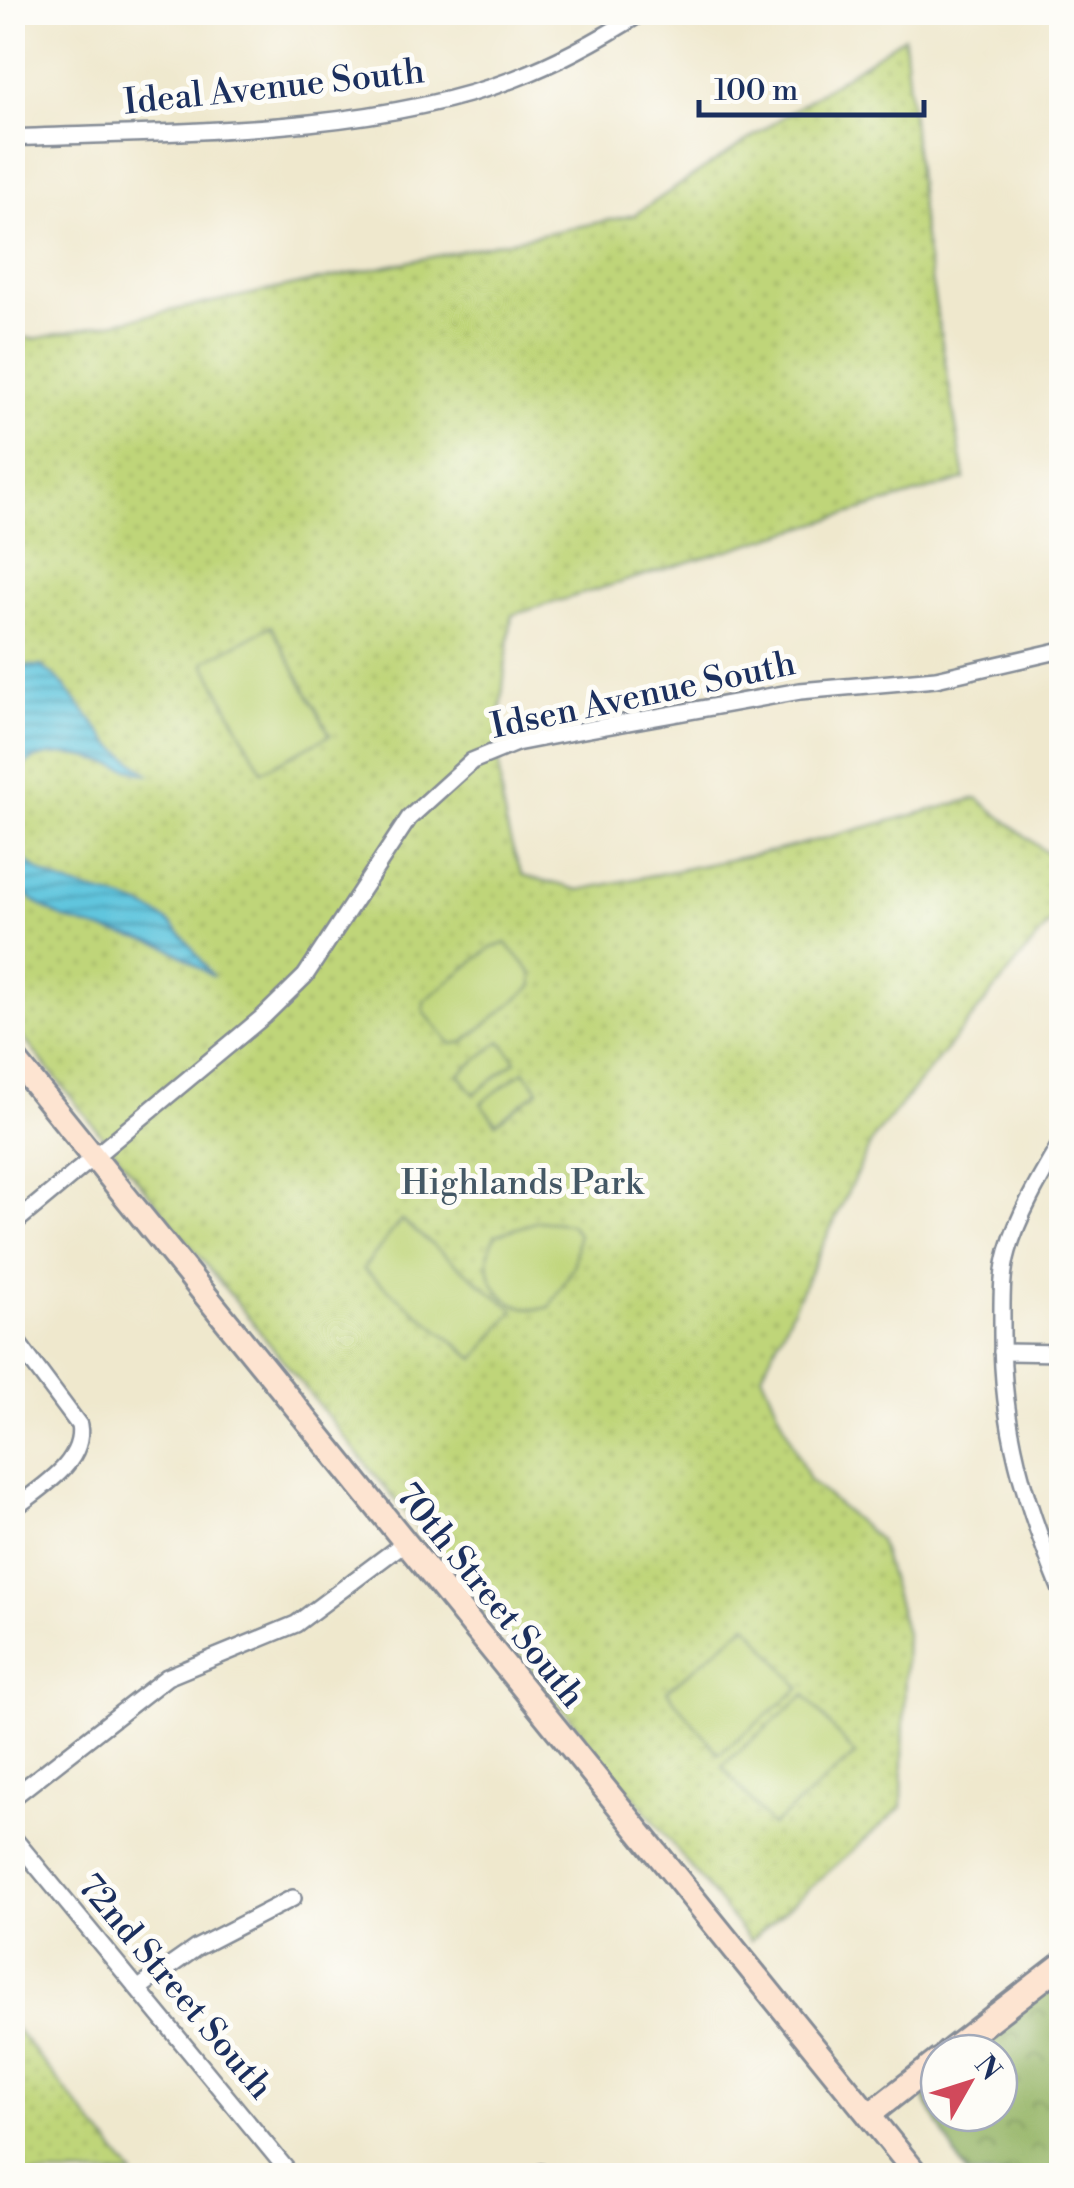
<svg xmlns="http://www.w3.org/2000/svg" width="1074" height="2188" viewBox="0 0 1074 2188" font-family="'Libre Bodoni',serif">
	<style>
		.grass { fill: url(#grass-dots); stroke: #6d826c; stroke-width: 2.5 }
		.forest { fill: url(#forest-crowns); stroke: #597264; stroke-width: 2.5 }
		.pitch { fill: #bfd579; stroke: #6d826c; stroke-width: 2.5 }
		.water { fill: url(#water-rules); stroke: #3e7a9e; stroke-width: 2.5 }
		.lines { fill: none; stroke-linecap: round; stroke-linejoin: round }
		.street-casing { stroke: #858c96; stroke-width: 20 }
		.secondary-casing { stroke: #858c96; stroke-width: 28 }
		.street { stroke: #fff; stroke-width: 15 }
		.secondary { stroke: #fde4d1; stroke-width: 22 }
		.labels { text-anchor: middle; stroke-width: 10; stroke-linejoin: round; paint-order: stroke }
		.street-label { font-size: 35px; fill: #1b2f5e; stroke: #fdfcf7 }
		.park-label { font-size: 35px; fill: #445865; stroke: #fdfcf7 }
	</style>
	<defs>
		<pattern id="grass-dots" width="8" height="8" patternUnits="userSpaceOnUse" patternTransform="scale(2.5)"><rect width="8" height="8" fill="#bfd579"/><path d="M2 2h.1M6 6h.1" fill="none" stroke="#a4b76b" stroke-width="1.8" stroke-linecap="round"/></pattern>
		<pattern id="forest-crowns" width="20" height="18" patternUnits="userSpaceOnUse" patternTransform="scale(2.5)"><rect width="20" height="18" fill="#97b669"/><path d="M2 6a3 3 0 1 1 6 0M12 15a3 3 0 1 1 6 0" fill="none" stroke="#7a945a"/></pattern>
		<pattern id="water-rules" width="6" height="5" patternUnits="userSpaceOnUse" patternTransform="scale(2.5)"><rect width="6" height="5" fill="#61c6de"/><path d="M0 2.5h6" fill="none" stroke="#4fa1b7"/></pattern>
	</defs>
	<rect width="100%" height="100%" fill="#fdfcf7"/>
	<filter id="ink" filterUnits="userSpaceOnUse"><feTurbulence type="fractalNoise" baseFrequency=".01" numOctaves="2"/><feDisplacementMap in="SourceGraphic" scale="20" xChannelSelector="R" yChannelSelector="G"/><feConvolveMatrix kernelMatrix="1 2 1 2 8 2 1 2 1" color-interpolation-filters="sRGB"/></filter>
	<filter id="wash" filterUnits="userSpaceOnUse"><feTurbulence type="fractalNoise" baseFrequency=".0048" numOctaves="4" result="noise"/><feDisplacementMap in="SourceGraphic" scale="40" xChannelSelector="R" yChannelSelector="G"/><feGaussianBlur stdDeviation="2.25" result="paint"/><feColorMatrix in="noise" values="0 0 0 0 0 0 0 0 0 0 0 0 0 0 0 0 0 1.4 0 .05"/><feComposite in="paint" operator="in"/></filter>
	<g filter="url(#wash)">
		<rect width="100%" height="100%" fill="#efe8cd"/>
		<!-- grass -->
		<g class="grass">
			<path d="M904 37 923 231 965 479 512 615C501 702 485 794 523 875L579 890 783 849 977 798 1061 864V909L873 1139 762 1374 809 1480 879 1540 906 1633 902 1807 750 1941 13 1025V336L34 339 634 215Z"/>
			<path d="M12 2025H13L134 2175H13Z"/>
		</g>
		<!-- forest -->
		<path class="forest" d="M1061 1974V2175H967L918 2087 939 2070V2113H999V2053H960Z"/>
		<!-- pitch -->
		<g class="pitch">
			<path d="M271 626 330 735 262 771 204 662Z"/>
			<path d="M506 943 532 973 533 986 464 1042 451 1044 424 1012V1001L491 948Z"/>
			<path d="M501 1041 516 1061 474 1094 459 1074Z"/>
			<path d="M524 1071 539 1090 496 1123 481 1103Z"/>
			<path d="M401 1220 514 1310 475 1359 363 1269Z"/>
			<path d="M538 1221 570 1224 578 1234 574 1266 550 1307C507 1319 472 1274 496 1235Z"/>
			<path d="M747 1624 800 1688 719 1754 667 1691Z"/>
			<path d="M805 1695 855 1755 772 1826 722 1766Z"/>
		</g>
		<!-- water -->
		<g class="water">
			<path d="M24 666H41L59 680 110 743 150 775C105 764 48 735 13 774V673Z"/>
			<path d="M13 847C57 901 113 884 163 918 184 932 198 957 213 977 197 967 178 950 160 944 100 927 61 930 13 883Z"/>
		</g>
	</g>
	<g filter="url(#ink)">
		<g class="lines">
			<defs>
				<g id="street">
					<path d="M12 138C169 131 367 135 514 79 559 62 602 38 643 12"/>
					<path d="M1062 1141C1042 1175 1019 1213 1008 1251 1001 1275 1002 1302 1002 1327 1001 1427 1024 1501 1062 1593"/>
					<path d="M12 1225 264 1016 305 976 409 818 472 761 516 743 573 732 800 691 936 679 1062 650"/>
					<path d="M12 1335 79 1425C86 1463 38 1489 12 1510"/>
					<path d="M1002 1352 1062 1353"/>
					<path d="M12 1798 167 1677 296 1624 404 1543"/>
					<path d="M12 1836 292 2176"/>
					<path d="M139 1988 196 1948 293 1898"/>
					<path d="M537 2176 541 2172"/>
				</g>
				<g id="secondary">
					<path d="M12 1056 918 2176"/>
					<path d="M947 2053 1062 1964"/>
					<path d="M869 2115 939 2060"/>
				</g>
			</defs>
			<!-- street casing -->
			<use href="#street" class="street-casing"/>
			<!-- secondary casing -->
			<use href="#secondary" class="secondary-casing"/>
			<!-- street -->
			<use href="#street" class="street"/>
			<!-- secondary -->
			<use href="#secondary" class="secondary"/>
		</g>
	</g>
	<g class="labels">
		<!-- street labels -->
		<g class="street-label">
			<text transform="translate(274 86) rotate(-6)" y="12">Ideal Avenue South</text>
			<text transform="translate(643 694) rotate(-12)" y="12">Idsen Avenue South</text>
			<text transform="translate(491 1595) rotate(51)" y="12">70th Street South</text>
			<text transform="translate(176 1986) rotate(50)" y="12">72nd Street South</text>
		</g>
		<!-- park labels -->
		<g class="park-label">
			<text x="522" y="1194">Highlands Park</text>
		</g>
	</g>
	<!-- margin -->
	<rect width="1074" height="2188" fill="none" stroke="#fdfcf7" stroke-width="50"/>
	<!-- north arrow -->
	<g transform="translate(969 2083) rotate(51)"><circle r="48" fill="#fdfcf7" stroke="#a3aaba" stroke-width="2.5"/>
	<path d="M0-8L18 38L0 25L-18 38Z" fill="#d1495b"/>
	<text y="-15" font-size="28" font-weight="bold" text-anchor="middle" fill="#1b2f5e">N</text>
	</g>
	<!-- scale -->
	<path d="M699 100v15h225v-15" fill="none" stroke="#1b2f5e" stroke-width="5"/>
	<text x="714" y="100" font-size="30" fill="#1b2f5e" stroke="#fdfcf7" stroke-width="8" paint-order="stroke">100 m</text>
</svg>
